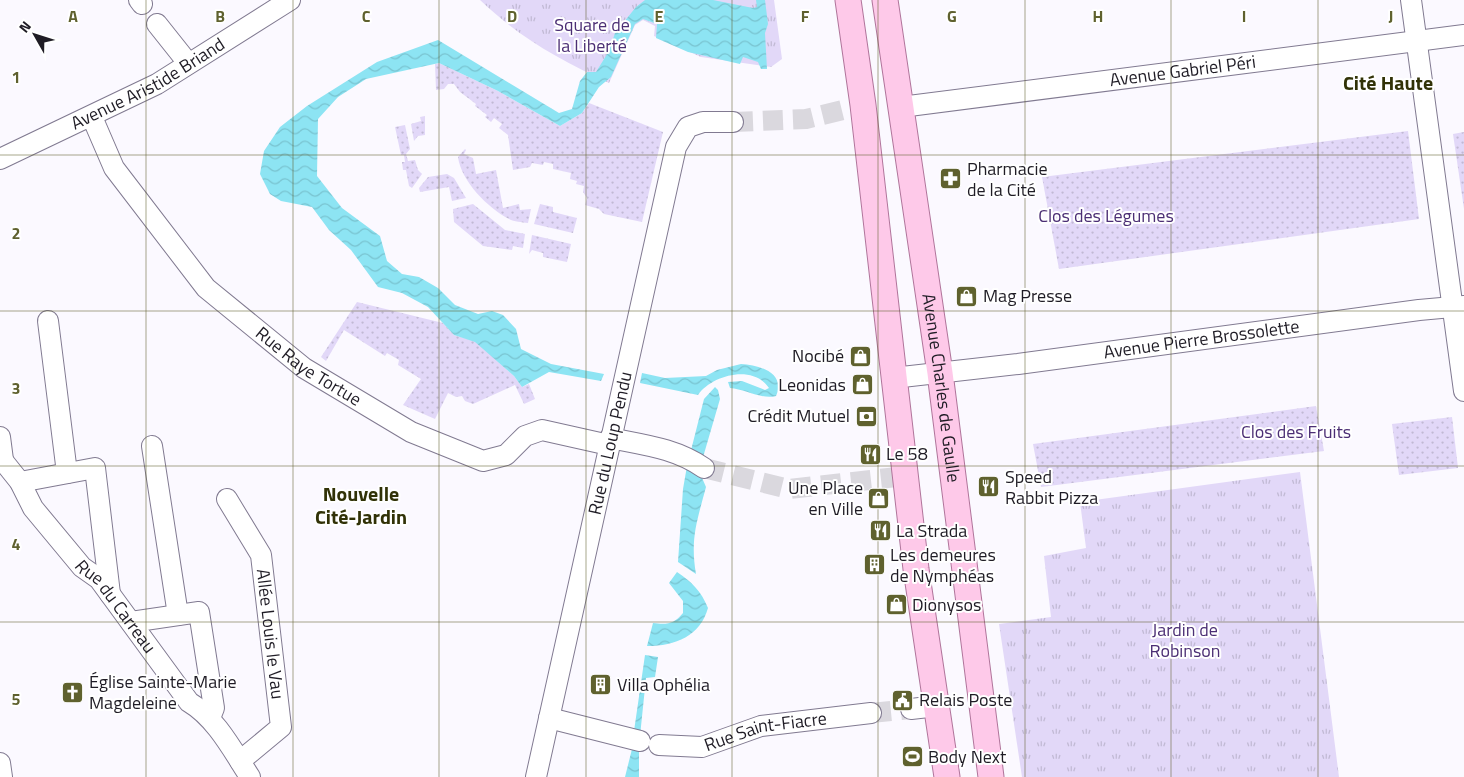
<svg xmlns="http://www.w3.org/2000/svg" width="1464" height="777" viewBox="0 0 1464 777" font-family="'Titillium Web',sans-serif">
	<style>
		.grass { fill: url(#grass-dots) }
		.park { fill: url(#park-tufts) }
		.water { fill: url(#water-waves) }
		.lines { fill: none; stroke-linecap: round; stroke-linejoin: round }
		.minor-tunnel { stroke: #dad8de; stroke-width: 20; stroke-dasharray: 20 10; stroke-linecap: butt }
		.minor-casing { stroke: #817a91; stroke-width: 22 }
		.major-casing { stroke: #b0759b; stroke-width: 27 }
		.minor { stroke: #fff; stroke-width: 20 }
		.major { stroke: #fec9e9; stroke-width: 25 }
		.grid { fill: none; stroke: #5f612e; stroke-width: 1; stroke-opacity: 0.55 }
		.labels { text-anchor: middle; stroke-width: 4; stroke-linejoin: round; paint-order: stroke }
		.park-label { font-size: 18px; fill: #4b2e74; stroke: #fff }
		.street-label { font-size: 18px; fill: #1f1c25; stroke: #fff }
		.poi-label { font-size: 18px; fill: #1f1c25; stroke: #fff; text-anchor: start }
		.quarter-label { font-size: 20px; font-weight: bold; fill: #313207; stroke: #fff }
		.grid-label { font-size: 16px; text-anchor: middle; font-weight: bold; fill: #5f612e; stroke: #fff; stroke-width: 4; stroke-linejoin: round; paint-order: stroke }
	</style>
	<defs>
		<pattern id="grass-dots" width="8" height="8" patternUnits="userSpaceOnUse" patternTransform="scale(1.25)"><rect width="8" height="8" fill="#e2d8f8"/><path d="M2 2h.1M6 6h.1" fill="none" stroke="#c1b9d4" stroke-width="1.8" stroke-linecap="round"/></pattern>
		<pattern id="park-tufts" width="24" height="20" patternUnits="userSpaceOnUse" patternTransform="scale(1.25)"><rect width="24" height="20" fill="#e2d8f8"/><path d="M3 7l-1-3M5 7V3M7 7l1-3M15 17l-1-3M17 17v-4M19 17l1-3" fill="none" stroke="#c1b9d4"/></pattern>
		<pattern id="water-waves" width="16" height="10" patternUnits="userSpaceOnUse" patternTransform="scale(1.25)"><rect width="16" height="10" fill="#8de4f3"/><path d="M0 5q4-4 8 0t8 0" fill="none" stroke="#79c3d0"/></pattern>
	</defs>
	<rect width="100%" height="100%" fill="#fbf9ff"/>
	<!-- grass -->
	<g class="grass">
		<path d="M439 63 498 91 560 126 582 113 589 103 663 132 642 222 604 214 599 209 585 205 587 198 583 192 584 186 576 184 577 181 570 179 571 173 553 169V164L544 162 543 165 532 163 530 167 513 170 508 135 499 128 502 124 494 118 491 122 485 117 487 115 475 106 476 104 460 92 454 84H448L444 89 436 90 435 64Z"/>
		<path d="M425 116V135L418 136 414 141 411 124 421 121 420 117Z"/>
		<path d="M405 125 410 149 406 154 408 161 415 160 418 170 422 174 412 188 409 186 406 170H403L402 162H405L404 155H401L395 127Z"/>
		<path d="M1408 131 1419 219 1059 269 1042 177Z"/>
		<path d="M1464 132V209L1453 134Z"/>
		<path d="M465 149 466 150 464 154 473 158 476 174 496 170 503 208 519 204 520 210 531 209 528 223C522 222 514 222 509 219 488 208 461 181 458 157Z"/>
		<path d="M447 174 454 178 466 198 452 201 449 187 420 192 419 188 428 177Z"/>
		<path d="M473 204 505 230 525 234 523 248 513 246 512 250 483 246 454 222 453 209Z"/>
		<path d="M540 204 553 207V212L577 218 573 233 534 224Z"/>
		<path d="M532 235 571 244 567 262 543 257V253L532 250 529 254Z"/>
		<path d="M357 302 443 323 454 335 475 341 514 376 522 387 529 384 535 399 524 404 515 385 473 404 465 401 462 396 456 397 448 393 435 419 403 405 421 379 398 365 399 360 387 353 385 356 344 330 326 361 321 357Z"/>
		<path d="M1316 406 1324 451 1041 487 1033 444Z"/>
		<path d="M1452 417 1458 468 1399 475 1392 424Z"/>
	</g>
	<!-- park -->
	<g class="park">
		<path d="M480 0H774L782 59 771 67 701 57 654 36 655 26 643 20 635 25 609 83C559 59 521 39 480 0Z"/>
		<path d="M1300 472 1339 777H1022L999 624 1051 617 1044 556 1086 548 1080 502Z"/>
	</g>
	<!-- water -->
	<g class="water">
		<path d="M645 0H713L753 8 757 7 756 0H765L768 24 765 33 767 69H761L758 62 743 57 740 64 688 52 656 38 657 24 643 19 635 24 611 77 599 87 582 113 560 126 498 91 439 63 366 79 338 97 318 119 317 176 342 208 380 236 387 261 402 274 419 277 438 288 455 305 478 314 492 311 503 315 516 329 521 349 551 364 604 374 601 381 549 372 522 387 514 376 475 342 454 335 428 307 402 293 378 287 351 250 329 230 312 207 281 201 270 194 260 174 264 151 280 127 307 106 377 62 438 40 559 113 572 109 580 81 587 72H596L609 51 615 33 636 7Z"/>
		<path d="M741 364C760 365 786 373 776 396 762 400 745 389 730 388L728 382 742 381 765 390 769 388C753 364 712 375 698 395L640 383 642 373 665 378 706 376 717 370Z"/>
		<path d="M715 387 718 390 720 399 699 471 706 487C697 521 690 539 696 574L678 562 683 489 687 466 704 399Z"/>
		<path d="M677 572C692 582 701 591 708 608 700 636 676 646 647 646L653 623C667 625 674 624 683 613V601L669 583Z"/>
		<path d="M645 655 658 657 655 677 646 678 640 736 634 731Z"/>
		<path d="M633 745 639 750V777H625Z"/>
	</g>
	<g class="lines">
		<!-- minor-tunnel -->
		<g class="minor-tunnel">
			<path d="M733 122 806 119 863 105"/>
			<path d="M704 468 789 489 906 476"/>
			<path d="M871 713 911 709"/>
		</g>
		<defs>
			<g id="minor">
				<path d="M139 0 142 4"/>
				<path d="M1411 0 1464 391"/>
				<path d="M157 24 188 63"/>
				<path id="s1" d="M901 107 1464 35"/>
				<path id="s2" d="M92 117 114 168 206 288 304 368 411 432 483 461 506 455 525 436 542 430 609 445"/>
				<path id="s3" d="M0 159 157 84 290 0"/>
				<path d="M48 321 67 473"/>
				<path id="s4" d="M893 378 1018 364 1419 310 1464 306"/>
				<path d="M0 437 3 460"/>
				<path d="M610 438C644 445 675 448 704 468"/>
				<path d="M152 446 178 615"/>
				<path id="s5" d="M0 457 20 482 33 508 82 567 99 579 189 702C216 718 233 751 250 777"/>
				<path d="M20 482 95 468 110 594"/>
				<path id="s6" d="M227 499 261 555 281 727 240 761"/>
				<path d="M131 622 199 612 214 708 210 718"/>
				<path d="M911 709 937 706"/>
				<path d="M549 718 640 741"/>
				<path id="s7" d="M659 745 702 747 761 726 871 713"/>
				<path d="M0 763 2 777"/>
				<path id="s8" d="M536 777 676 147 688 127 703 122H733"/>
			</g>
			<g id="major">
				<path d="M848 0 863 105 916 569 947 777"/>
				<path id="s9" d="M885 0 940 373 991 777"/>
			</g>
		</defs>
		<!-- minor casing -->
		<use href="#minor" class="minor-casing"/>
		<!-- major casing -->
		<use href="#major" class="major-casing"/>
		<!-- minor -->
		<use href="#minor" class="minor"/>
		<!-- major -->
		<use href="#major" class="major"/>
	</g>
	<!-- grid -->
	<path class="grid" d="M146 0V777M293 0V777M439 0V777M586 0V777M732 0V777M878 0V777M1025 0V777M1171 0V777M1318 0V777M0 155H1464M0 311H1464M0 466H1464M0 622H1464"/>
	<!-- icons -->
	<defs>
		<symbol id="pharmacy-square" viewBox="-11 -11 22 22"><rect x="-9" y="-9" width="18" height="18" rx="4" fill="#5f612e" stroke="#fff"/><path d="M-2-6h4v4h4v4h-4v4h-4v-4h-4v-4h4Z" fill="#fff"/></symbol>
		<symbol id="shop-square" viewBox="-11 -11 22 22"><rect x="-9" y="-9" width="18" height="18" rx="4" fill="#5f612e" stroke="#fff"/><path d="M-5-2.5h2.3a2.7 3.5 0 0 1 5.4 0H5L5.5 6h-11ZM-1.5-2.5h3a1.5 2.3 0 0 0-3 0Z" fill="#fff"/></symbol>
		<symbol id="bank-square" viewBox="-11 -11 22 22"><rect x="-9" y="-9" width="18" height="18" rx="4" fill="#5f612e" stroke="#fff"/><path d="M-6-4H6V4H-6ZM0-2.3a2.3 2.3 0 1 0 0 4.6a2.3 2.3 0 1 0 0-4.6Z" fill="#fff"/></symbol>
		<symbol id="restaurant-square" viewBox="-11 -11 22 22"><rect x="-9" y="-9" width="18" height="18" rx="4" fill="#5f612e" stroke="#fff"/><path d="M-5-6h1v4h1v-4h1v4h1v-4h1v5L-1.5 .5V6h-2V.5L-5-1ZM5-6V6H3V1.5H1.5Q1.5-4 5-6Z" fill="#fff"/></symbol>
		<symbol id="building-square" viewBox="-11 -11 22 22"><rect x="-9" y="-9" width="18" height="18" rx="4" fill="#5f612e" stroke="#fff"/><path d="M-4-6H4V6H1V3H-1V6H-4ZM-2.5-4.3h1.7v1.8h-1.7ZM.8-4.3h1.7v1.8H.8ZM-2.5-1h1.7V.8h-1.7ZM.8-1h1.7V.8H.8Z" fill="#fff"/></symbol>
		<symbol id="church-square" viewBox="-11 -11 22 22"><rect x="-9" y="-9" width="18" height="18" rx="4" fill="#5f612e" stroke="#fff"/><path d="M-1.2-6h2.4v3.5h3.3v2.4h-3.3V6h-2.4V-.1h-3.3v-2.4h3.3Z" fill="#fff"/></symbol>
		<symbol id="civic-square" viewBox="-11 -11 22 22"><rect x="-9" y="-9" width="18" height="18" rx="4" fill="#5f612e" stroke="#fff"/><path d="M-.6-6.5H3V-4.5H.6V-3L4-1V1h2V6H-6V1h2V-1L-.6-3ZM-1.2 2.5V6h2.4V2.5Z" fill="#fff"/></symbol>
		<symbol id="stadium-square" viewBox="-11 -11 22 22"><rect x="-9" y="-9" width="18" height="18" rx="4" fill="#5f612e" stroke="#fff"/><path d="M0-5a6.5 5 0 1 0 0 10a6.5 5 0 1 0 0-10ZM-3.5-1.8h7v3.6h-7Z" fill="#fff"/></symbol>
	</defs>
	<g fill-rule="evenodd">
		<use href="#pharmacy-square" x="938" y="166" width="25" height="25"/>
		<use href="#shop-square" x="954" y="284" width="25" height="25"/>
		<use href="#shop-square" x="848" y="344" width="25" height="25"/>
		<use href="#shop-square" x="850" y="372" width="25" height="25"/>
		<use href="#bank-square" x="854" y="404" width="25" height="25"/>
		<use href="#restaurant-square" x="858" y="442" width="25" height="25"/>
		<use href="#restaurant-square" x="976" y="474" width="25" height="25"/>
		<use href="#shop-square" x="866" y="486" width="25" height="25"/>
		<use href="#restaurant-square" x="868" y="518" width="25" height="25"/>
		<use href="#building-square" x="862" y="552" width="25" height="25"/>
		<use href="#shop-square" x="884" y="592" width="25" height="25"/>
		<use href="#building-square" x="588" y="672" width="25" height="25"/>
		<use href="#church-square" x="60" y="680" width="25" height="25"/>
		<use href="#civic-square" x="890" y="688" width="25" height="25"/>
		<use href="#stadium-square" x="900" y="744" width="25" height="25"/>
	</g>
	<g class="labels">
		<!-- park labels -->
		<g class="park-label">
			<text x="592" y="31">Square de<tspan x="592" dy="21">la Liberté</tspan></text>
			<text x="1106" y="222">Clos des Légumes</text>
			<text x="1296" y="438">Clos des Fruits</text>
			<text x="1185" y="636">Jardin de<tspan x="1185" dy="21">Robinson</tspan></text>
		</g>
		<!-- street labels -->
		<g class="street-label">
			<text dy="6" stroke="none"><textPath href="#s1" startOffset="284">Avenue Gabriel Péri</textPath></text>
			<text dy="6" stroke="none"><textPath href="#s3" startOffset="166">Avenue Aristide Briand</textPath></text>
			<text dy="6" stroke="none"><textPath href="#s4" startOffset="311">Avenue Pierre Brossolette</textPath></text>
			<text dy="6" stroke="none"><textPath href="#s2" startOffset="336">Rue Raye Tortue</textPath></text>
			<text dy="6" stroke="none"><textPath href="#s9" startOffset="392">Avenue Charles de Gaulle</textPath></text>
			<text dy="6" stroke="none"><textPath href="#s8" startOffset="342">Rue du Loup Pendu</textPath></text>
			<text dy="6" stroke="none"><textPath href="#s5" startOffset="190">Rue du Carreau</textPath></text>
			<text dy="6" stroke="none"><textPath href="#s6" startOffset="145">Allée Louis le Vau</textPath></text>
			<text dy="6" stroke="none"><textPath href="#s7" startOffset="109">Rue Saint-Fiacre</textPath></text>
		</g>
		<!-- poi labels -->
		<g class="poi-label">
			<text x="967" y="175">Pharmacie<tspan x="967" dy="21">de la Cité</tspan></text>
			<text x="983" y="302">Mag Presse</text>
			<text x="844" y="362" text-anchor="end">Nocibé</text>
			<text x="846" y="391" text-anchor="end">Leonidas</text>
			<text x="850" y="422" text-anchor="end">Crédit Mutuel</text>
			<text x="886" y="460">Le 58</text>
			<text x="1005" y="483">Speed<tspan x="1005" dy="21">Rabbit Pizza</tspan></text>
			<text x="863" y="494" text-anchor="end">Une Place<tspan x="863" dy="21">en Ville</tspan></text>
			<text x="896" y="537">La Strada</text>
			<text x="890" y="561">Les demeures<tspan x="890" dy="21">de Nymphéas</tspan></text>
			<text x="912" y="611">Dionysos</text>
			<text x="89" y="688">Église Sainte-Marie<tspan x="89" dy="21">Magdeleine</tspan></text>
			<text x="617" y="691">Villa Ophélia</text>
			<text x="919" y="706">Relais Poste</text>
			<text x="928" y="763">Body Next</text>
		</g>
		<!-- quarter labels -->
		<g class="quarter-label">
			<text x="1388" y="90">Cité Haute</text>
			<text x="361" y="501">Nouvelle<tspan x="361" dy="23">Cité-Jardin</tspan></text>
		</g>
	</g>
	<g class="grid-label">
		<text x="73" y="22">A</text>
		<text x="220" y="22">B</text>
		<text x="366" y="22">C</text>
		<text x="512" y="22">D</text>
		<text x="659" y="22">E</text>
		<text x="805" y="22">F</text>
		<text x="952" y="22">G</text>
		<text x="1098" y="22">H</text>
		<text x="1244" y="22">I</text>
		<text x="1391" y="22">J</text>
		<text x="16" y="83">1</text>
		<text x="16" y="239">2</text>
		<text x="16" y="394">3</text>
		<text x="16" y="550">4</text>
		<text x="16" y="705">5</text>
	</g>
	<!-- north arrow -->
	<g transform="translate(35 35) rotate(309)" stroke="#ffffff" stroke-width="4" paint-order="stroke">
	<path d="M0-4L9 19L0 12L-9 19Z" fill="#1f1c25"/>
	<text y="-8" font-size="14" font-weight="bold" text-anchor="middle" fill="#1f1c25">N</text>
	</g>
</svg>
